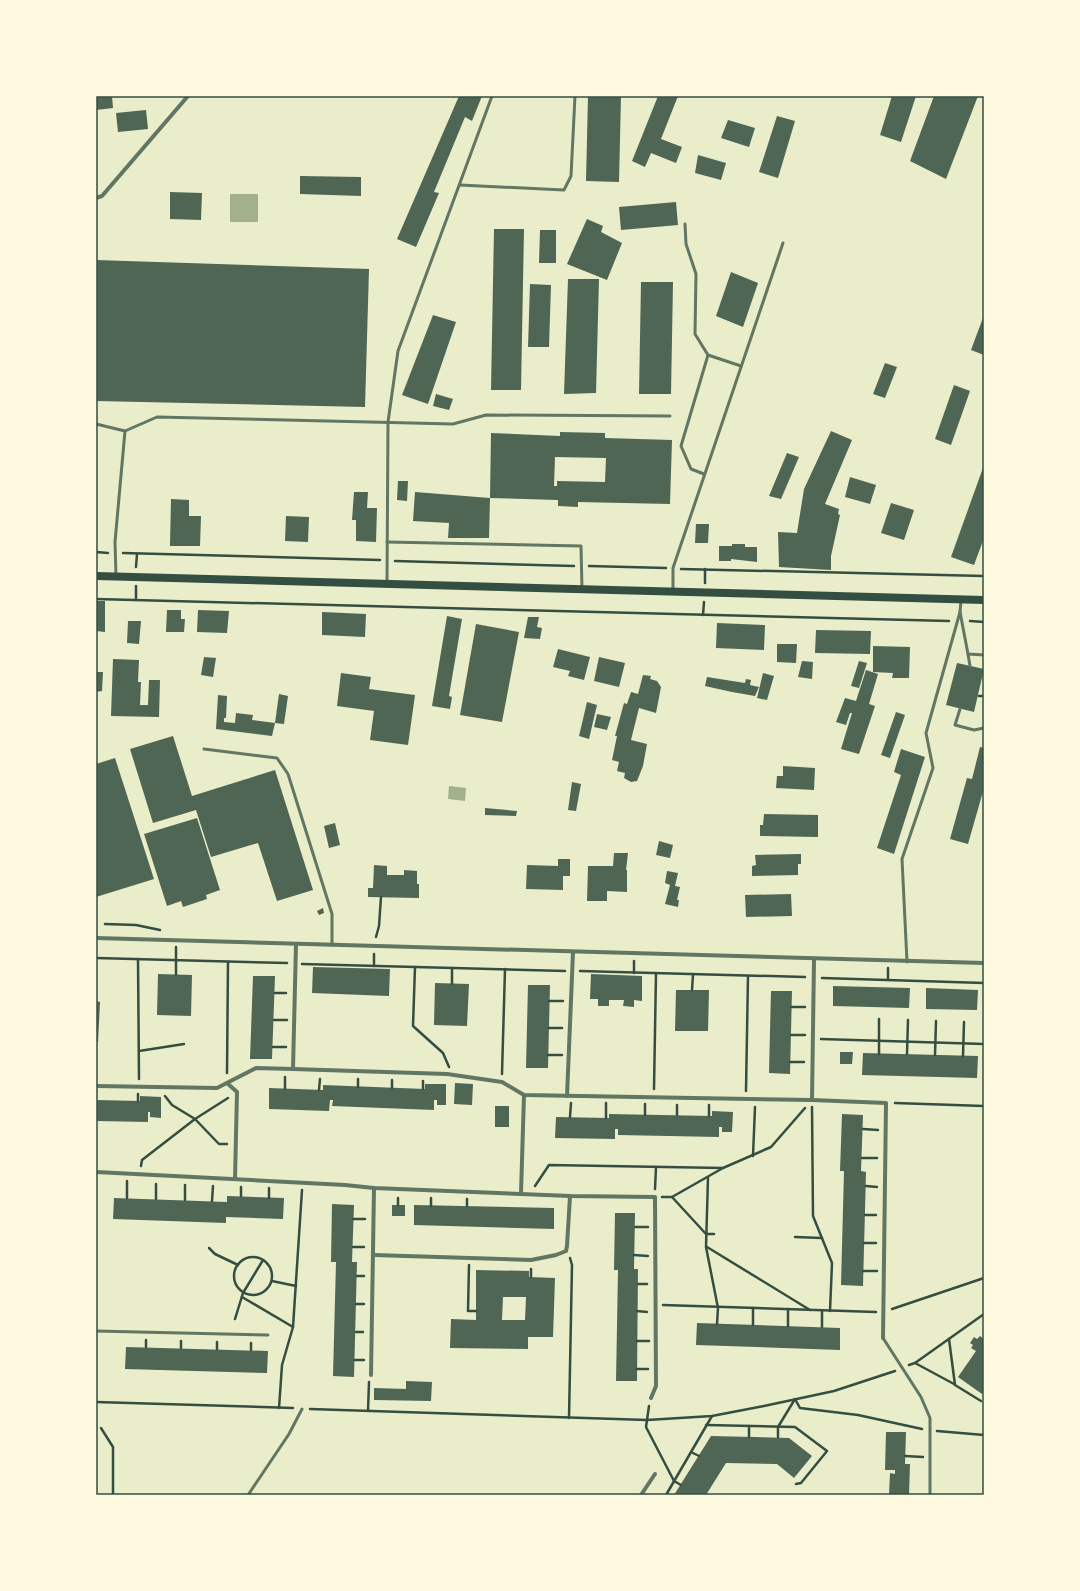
<svg xmlns="http://www.w3.org/2000/svg" width="1080" height="1591" viewBox="0 0 1080 1591" font-family="Literata,serif">
	<style>
		.water { fill: #a3b18a }
		.building { fill: #4f6655; fill-rule: evenodd }
		.lines { fill: none; stroke-linecap: round; stroke-linejoin: round }
		.path { stroke: #344e41; stroke-width: 2.5 }
		.service { stroke: #617663; stroke-width: 3 }
		.minor { stroke: #617663; stroke-width: 4 }
		.secondary { stroke: #344e41; stroke-width: 8 }
		.neatline { fill: none; stroke: #344e41; stroke-width: 1.5 }
	</style>
	<rect width="100%" height="100%" fill="#e9edc9"/>
	<!-- water -->
	<g class="water">
		<rect x="230" y="194" width="28" height="28"/>
		<path d="M449 786 466 788 465 801 448 799Z"/>
	</g>
	<!-- building -->
	<g class="building">
		<path d="M96 96H112L113 108 96 110Z"/>
		<path d="M459 96H482L472 121 465 117 434 192 439 193 416 247 397 239Z"/>
		<path d="M588 96H621L619 182 586 181Z"/>
		<path d="M658 96H678L661 139 682 147 676 163 651 153 645 167 632 161Z"/>
		<path d="M892 96H916L901 142 880 135Z"/>
		<path d="M934 96H978L946 179 910 161Z"/>
		<path d="M146 110 148 129 118 132 116 113Z"/>
		<path d="M777 116 795 121 778 178 759 172Z"/>
		<path d="M728 120 755 128 749 147 721 138Z"/>
		<path d="M698 155 726 163 721 180 695 173Z"/>
		<path d="M300 176 361 177V196L300 194Z"/>
		<path d="M170 192 202 193 201 220 170 219Z"/>
		<path d="M676 202 678 225 621 230 619 207Z"/>
		<path d="M587 219 603 226 601 232 622 243 607 280 567 264Z"/>
		<path d="M494 229H524L521 390H491Z"/>
		<path d="M540 230H556V263H539Z"/>
		<path d="M96 260 369 269 365 407 96 401Z"/>
		<path d="M731 272 758 283 743 327 716 316Z"/>
		<path d="M568 279H599L596 393 564 394Z"/>
		<path d="M641 282H673L671 394H639Z"/>
		<path d="M530 284 551 285 549 347H528Z"/>
		<path d="M433 315 456 322 428 404 402 395Z"/>
		<path d="M984 315V355L971 350Z"/>
		<path d="M885 363 897 367 885 398 873 394Z"/>
		<path d="M954 385 970 391 951 445 935 439Z"/>
		<path d="M436 394 453 399 449 410 433 406Z"/>
		<path d="M831 431 852 440 825 504 839 509 838 514 840 515 831 556V570L779 567 778 532 797 533 804 489Z"/>
		<path d="M560 432 605 433V438L672 440 670 504 578 502V507L558 506V500L490 498 491 433 560 436ZM555 457 606 458 605 482 557 481V486H554Z"/>
		<path d="M787 453 799 457 781 499 769 496Z"/>
		<path d="M984 465V538L974 565 951 557Z"/>
		<path d="M850 477 876 485 870 504 845 497Z"/>
		<path d="M398 481H408L407 501 397 500Z"/>
		<path d="M354 492H368L367 508H377L376 542 356 541V520H352Z"/>
		<path d="M415 492 490 498 489 538H448L449 523 413 521Z"/>
		<path d="M171 499 189 500V516H201L200 546H170Z"/>
		<path d="M891 503 914 510 904 540 881 533Z"/>
		<path d="M286 516 309 517 308 542 285 541Z"/>
		<path d="M696 524H709L708 543H695Z"/>
		<path d="M732 544H745V547H757V562L731 559V561H719V546H732Z"/>
		<path d="M96 601H105V632L96 631Z"/>
		<path d="M167 610H181V619H185L184 632H166Z"/>
		<path d="M198 610 229 611 227 633 197 632Z"/>
		<path d="M322 612 366 614 365 637 322 635Z"/>
		<path d="M447 616 462 619 449 696 452 697 450 709 432 706Z"/>
		<path d="M528 617H539L537 627 542 628 540 639 524 638Z"/>
		<path d="M128 621H141L139 644 127 643Z"/>
		<path d="M717 623 765 625 764 650 716 648Z"/>
		<path d="M476 624 519 632 502 722 460 715Z"/>
		<path d="M816 630 871 631 870 654 815 653Z"/>
		<path d="M777 644H797L796 663 777 662Z"/>
		<path d="M873 646 910 647 909 678H892L893 673 873 672Z"/>
		<path d="M558 649 590 657 584 680 568 676 570 671 553 667Z"/>
		<path d="M204 657 216 658 213 677 201 675Z"/>
		<path d="M599 657 625 663 619 687 594 681Z"/>
		<path d="M113 659 139 660 138 682H141L140 705H148L149 680H160L159 717 111 716Z"/>
		<path d="M802 661 813 662 812 679 798 677Z"/>
		<path d="M859 661 867 663 859 688 851 686Z"/>
		<path d="M957 663 984 669 974 712 946 705Z"/>
		<path d="M866 670 878 674 869 704 875 706 859 754 841 749 852 713H850L846 725 836 722 845 698 856 701Z"/>
		<path d="M96 672H103L102 691 96 692Z"/>
		<path d="M341 673 371 677 369 689 415 695 408 745 370 740 374 711 337 706Z"/>
		<path d="M763 673 774 676 767 700 757 698Z"/>
		<path d="M643 675 651 676 650 679 657 681 661 687 656 713 639 708 631 740 647 744 643 766 637 781 631 782 624 778 625 773 617 771 619 762 612 760 617 736H615L624 703 627 704 631 692 638 694Z"/>
		<path d="M707 677 745 683 746 679 751 680 750 685 759 687 755 696 732 692 705 686Z"/>
		<path d="M279 694 288 696 284 724 275 723Z"/>
		<path d="M218 695 227 696 226 718H224V722L235 723 236 713 253 715 252 720 275 723 272 736 216 729Z"/>
		<path d="M587 702 597 705 589 739 579 736Z"/>
		<path d="M896 712 905 715 890 758 881 755Z"/>
		<path d="M597 714 611 717 607 730 594 727Z"/>
		<path d="M173 736 192 796 275 770 313 890 277 901 258 843 211 857 196 810 153 823 130 749Z"/>
		<path d="M980 747 984 748V788L968 844 950 839 967 778 972 779Z"/>
		<path d="M901 749 925 757 894 854 877 848 901 775 894 772Z"/>
		<path d="M115 758 154 879 96 897V764Z"/>
		<path d="M783 766 815 768 814 790 776 788 777 776H783Z"/>
		<path d="M572 782 581 784 576 811 568 810Z"/>
		<path d="M485 808 517 811 516 816 485 815Z"/>
		<path d="M764 814 818 815V837L760 836V825H763Z"/>
		<path d="M197 818 220 890 206 895 207 899 183 907 181 901 167 906 144 834Z"/>
		<path d="M335 823 340 845 329 848 324 826Z"/>
		<path d="M659 841 673 845 670 858 656 855Z"/>
		<path d="M614 853H628L626 870H627V892L607 891V901H587L588 866H613Z"/>
		<path d="M801 854V864H798V875L752 876V866L756 865 755 855Z"/>
		<path d="M558 859H570V876H563V890L526 889 527 865 558 866Z"/>
		<path d="M374 865 387 866V875H404V870L417 871V884H419V898L368 897V888H373Z"/>
		<path d="M667 871 678 873 675 886 680 887 677 900H679L678 907 665 904 670 885 665 883Z"/>
		<path d="M791 894 792 916 746 917 745 895Z"/>
		<path d="M323 908 324 913 319 915 317 911Z"/>
		<path d="M313 967 390 969 389 996 312 993Z"/>
		<path d="M158 974 192 975 191 1016 157 1015Z"/>
		<path d="M591 974 642 976V1001L634 1000V1007L623 1006 624 1000H609V1006H598V999H590Z"/>
		<path d="M253 976H275L272 1059H250Z"/>
		<path d="M435 983 469 984 467 1026 434 1025Z"/>
		<path d="M528 985H550L548 1068H526Z"/>
		<path d="M833 986 910 988 909 1008 833 1006Z"/>
		<path d="M926 988 978 990 977 1010 926 1009Z"/>
		<path d="M676 990H709L708 1031H675Z"/>
		<path d="M771 991H792L790 1074 769 1073Z"/>
		<path d="M96 1001 100 1002 98 1042H96Z"/>
		<path d="M840 1052H853L852 1064H840Z"/>
		<path d="M863 1053 978 1056 977 1078 862 1075Z"/>
		<path d="M455 1083 473 1084 472 1105 454 1104Z"/>
		<path d="M425 1084H446V1105H437V1100H434V1110L332 1106 333 1100H330L329 1111 269 1109V1088L323 1090V1085L425 1089Z"/>
		<path d="M140 1096 161 1097V1118L150 1117V1112H148V1122L96 1121V1100L140 1101Z"/>
		<rect x="495" y="1106" width="14" height="21"/>
		<path d="M712 1111 733 1112 732 1132H722V1127H719V1137L618 1135V1129H615V1139L555 1138 556 1117 609 1118V1114L712 1116Z"/>
		<path d="M842 1114 863 1115 861 1171 866 1172 863 1286 841 1285 844 1171H840Z"/>
		<path d="M227 1196 284 1198 283 1219 226 1217V1223L113 1219 114 1198 227 1202Z"/>
		<path d="M332 1204 354 1205 352 1262H357L354 1377 333 1376 336 1262H331Z"/>
		<rect x="392" y="1205" width="13" height="11"/>
		<path d="M414 1205 554 1208V1229L414 1225Z"/>
		<path d="M615 1213H635L634 1269H638L637 1381H616L618 1270H614Z"/>
		<path d="M476 1270 529 1271V1277L555 1278 553 1337H528V1349L450 1348 451 1319 476 1320ZM503 1297H526L525 1320H502Z"/>
		<path d="M697 1323 840 1328V1350L696 1345Z"/>
		<path d="M980 1336 984 1339V1391L982 1394 958 1377 976 1351 971 1348 973 1345 970 1343 974 1337 977 1339Z"/>
		<path d="M126 1347 268 1351 267 1373 125 1369Z"/>
		<path d="M406 1381 432 1382 431 1401 374 1400V1388L406 1389Z"/>
		<path d="M886 1432H906L905 1464H910L909 1495H889L890 1473 895 1474V1470H885Z"/>
		<path d="M711 1436 789 1438 812 1456 794 1478 777 1464 726 1463 706 1495H674Z"/>
	</g>
	<g class="lines">
		<!-- path -->
		<g class="path">
			<path d="M96 552 108 553"/>
			<path d="M123 553 380 560"/>
			<path d="M395 561 574 566"/>
			<path d="M589 566 666 568"/>
			<path d="M136 567 137 554"/>
			<path d="M681 569 984 576"/>
			<path d="M705 583V569"/>
			<path d="M96 599 949 621"/>
			<path d="M136 600V586"/>
			<path d="M703 615 704 602"/>
			<path d="M970 621 984 622"/>
			<path d="M979 696H984"/>
			<path d="M105 924 136 925 160 930"/>
			<path d="M376 937 379 926 381 897"/>
			<path d="M176 947V975"/>
			<path d="M96 958 287 963"/>
			<path d="M138 959 139 1079"/>
			<path d="M302 964 565 971"/>
			<path d="M374 966V954"/>
			<path d="M415 967 413 1026 443 1053 449 1067"/>
			<path d="M452 968V984"/>
			<path d="M888 968V979"/>
			<path d="M580 971 805 977"/>
			<path d="M634 973V961"/>
			<path d="M822 978 984 983"/>
			<path d="M692 990 693 975"/>
			<path d="M275 993H286"/>
			<path d="M549 1001H563"/>
			<path d="M791 1007H805"/>
			<path d="M274 1020H287"/>
			<path d="M549 1028H562"/>
			<path d="M791 1035H805"/>
			<path d="M821 1039 984 1044"/>
			<path d="M273 1047H286"/>
			<path d="M139 1051 184 1044"/>
			<path d="M879 1054V1019"/>
			<path d="M907 1054 908 1020"/>
			<path d="M548 1055H562"/>
			<path d="M935 1055 936 1021"/>
			<path d="M963 1056 964 1022"/>
			<path d="M790 1062H804"/>
			<path d="M227 1073 228 962"/>
			<path d="M502 1074 505 969"/>
			<path d="M285 1077V1089"/>
			<path d="M358 1087V1079"/>
			<path d="M392 1088V1080"/>
			<path d="M423 1089V1081"/>
			<path d="M654 1089 656 973"/>
			<path d="M319 1090 320 1079"/>
			<path d="M746 1091 748 976"/>
			<path d="M165 1096 172 1105 195 1119 219 1144H227"/>
			<path d="M138 1101V1094"/>
			<path d="M606 1103V1118"/>
			<path d="M895 1103 984 1106"/>
			<path d="M645 1104V1115"/>
			<path d="M709 1105V1116"/>
			<path d="M812 1107 813 1216 832 1263 830 1311"/>
			<path d="M677 1115V1105"/>
			<path d="M570 1117 571 1103"/>
			<path d="M863 1129 878 1130"/>
			<path d="M753 1156 755 1107"/>
			<path d="M862 1158H877"/>
			<path d="M141 1166 142 1160 195 1119 228 1098"/>
			<path d="M708 1178 706 1247 718 1308 717 1324"/>
			<path d="M127 1181V1198"/>
			<path d="M156 1184V1199"/>
			<path d="M535 1186 549 1165 723 1168"/>
			<path d="M866 1186 877 1187"/>
			<path d="M655 1189 656 1167"/>
			<path d="M241 1196V1187"/>
			<path d="M662 1197H672L723 1168 771 1147 805 1108"/>
			<path d="M672 1197 706 1234H714"/>
			<path d="M269 1198V1188"/>
			<path d="M467 1199V1206"/>
			<path d="M185 1200V1185"/>
			<path d="M212 1201 213 1186"/>
			<path d="M398 1205V1198"/>
			<path d="M431 1206V1198"/>
			<path d="M865 1215H876"/>
			<path d="M353 1219H365"/>
			<path d="M635 1227H648"/>
			<path d="M795 1237 822 1238"/>
			<path d="M864 1243H876"/>
			<path d="M353 1247H364"/>
			<path d="M707 1247 810 1310"/>
			<path d="M209 1248 215 1254 238 1265"/>
			<path d="M634 1255 648 1256"/>
			<circle cx="253" cy="1276" r="19"/>
			<path d="M469 1265 468 1311H476"/>
			<path d="M531 1269V1277"/>
			<path d="M863 1271H877"/>
			<path d="M357 1276H364"/>
			<path d="M272 1281 296 1286"/>
			<path d="M638 1284H647"/>
			<path d="M242 1297 293 1327"/>
			<path d="M356 1304H364"/>
			<path d="M663 1305 876 1312"/>
			<path d="M753 1308V1325"/>
			<path d="M892 1309 984 1278"/>
			<path d="M637 1311 647 1312"/>
			<path d="M235 1319 243 1293 263 1260"/>
			<path d="M788 1326V1309"/>
			<path d="M822 1327V1311"/>
			<path d="M356 1332H363"/>
			<path d="M949 1339 955 1385 981 1401"/>
			<path d="M146 1340V1347"/>
			<path d="M181 1341V1348"/>
			<path d="M637 1341H649"/>
			<path d="M217 1342V1349"/>
			<path d="M251 1350V1343"/>
			<path d="M355 1360H364"/>
			<path d="M915 1363 954 1384"/>
			<path d="M909 1365 915 1363 984 1314"/>
			<path d="M637 1369H648"/>
			<path d="M96 1402 293 1408"/>
			<path d="M649 1406 646 1427 674 1481 681 1485"/>
			<path d="M279 1408 282 1365 293 1327 302 1190"/>
			<path d="M310 1409 647 1420 712 1416 764 1406 834 1391 895 1371"/>
			<path d="M368 1411 369 1382"/>
			<path d="M569 1418 572 1265 570 1258"/>
			<path d="M706 1425 795 1427 827 1451 801 1483 796 1484"/>
			<path d="M101 1428 113 1447V1495"/>
			<path d="M937 1431 984 1435"/>
			<path d="M749 1437V1426"/>
			<path d="M778 1437V1427L795 1399 800 1408 858 1415 922 1429"/>
			<path d="M691 1452 699 1456"/>
			<path d="M905 1456 923 1457"/>
			<path d="M666 1495 712 1416"/>
		</g>
		<!-- service -->
		<g class="service">
			<path d="M460 185 564 190 571 176 575 96"/>
			<path d="M685 224 686 244 696 274 695 334 708 355 741 366"/>
			<path d="M96 424 125 431 157 417 453 424 486 415 670 416"/>
			<path d="M704 474 691 469 681 446 708 355"/>
			<path d="M387 542 581 546 582 589"/>
			<path d="M116 576 115 542 125 431"/>
			<path d="M387 583 388 422 398 351 492 96"/>
			<path d="M673 591V568L783 243"/>
			<path d="M960 612 968 654 984 655"/>
			<path d="M968 654 970 666"/>
			<path d="M960 709 955 725 974 730 984 728"/>
			<path d="M204 749 277 758 288 774 332 914V945"/>
			<path d="M907 962 902 859 933 768 926 733 960 612 961 601"/>
			<path d="M96 1331 268 1335"/>
			<path d="M883 1338 921 1397 930 1418V1495"/>
			<path d="M248 1495 289 1434 302 1409"/>
		</g>
		<!-- minor -->
		<g class="minor">
			<path d="M96 198 102 196 188 96"/>
			<path d="M96 938 984 963"/>
			<path d="M293 1069 296 944"/>
			<path d="M227 1083 237 1092 235 1179"/>
			<path d="M96 1086 217 1088 256 1068 293 1069 447 1074 502 1082 524 1095 812 1100 814 960"/>
			<path d="M567 1096 573 952"/>
			<path d="M812 1100 886 1103 883 1338"/>
			<path d="M96 1172 345 1185 374 1188 570 1196 655 1197 656 1386 651 1398"/>
			<path d="M521 1193 524 1095"/>
			<path d="M374 1255 531 1260 556 1255 566 1251 567 1246 570 1196"/>
			<path d="M371 1375 374 1188"/>
			<path d="M641 1495 655 1474"/>
		</g>
		<!-- secondary -->
		<path class="secondary" d="M96 576 984 600"/>
	</g>
	<!-- border -->
	<rect width="1080" height="1591" fill="none" stroke="#fefae0" stroke-width="194"/>
	<rect x="97" y="97" width="886" height="1397" class="neatline"/>
</svg>
